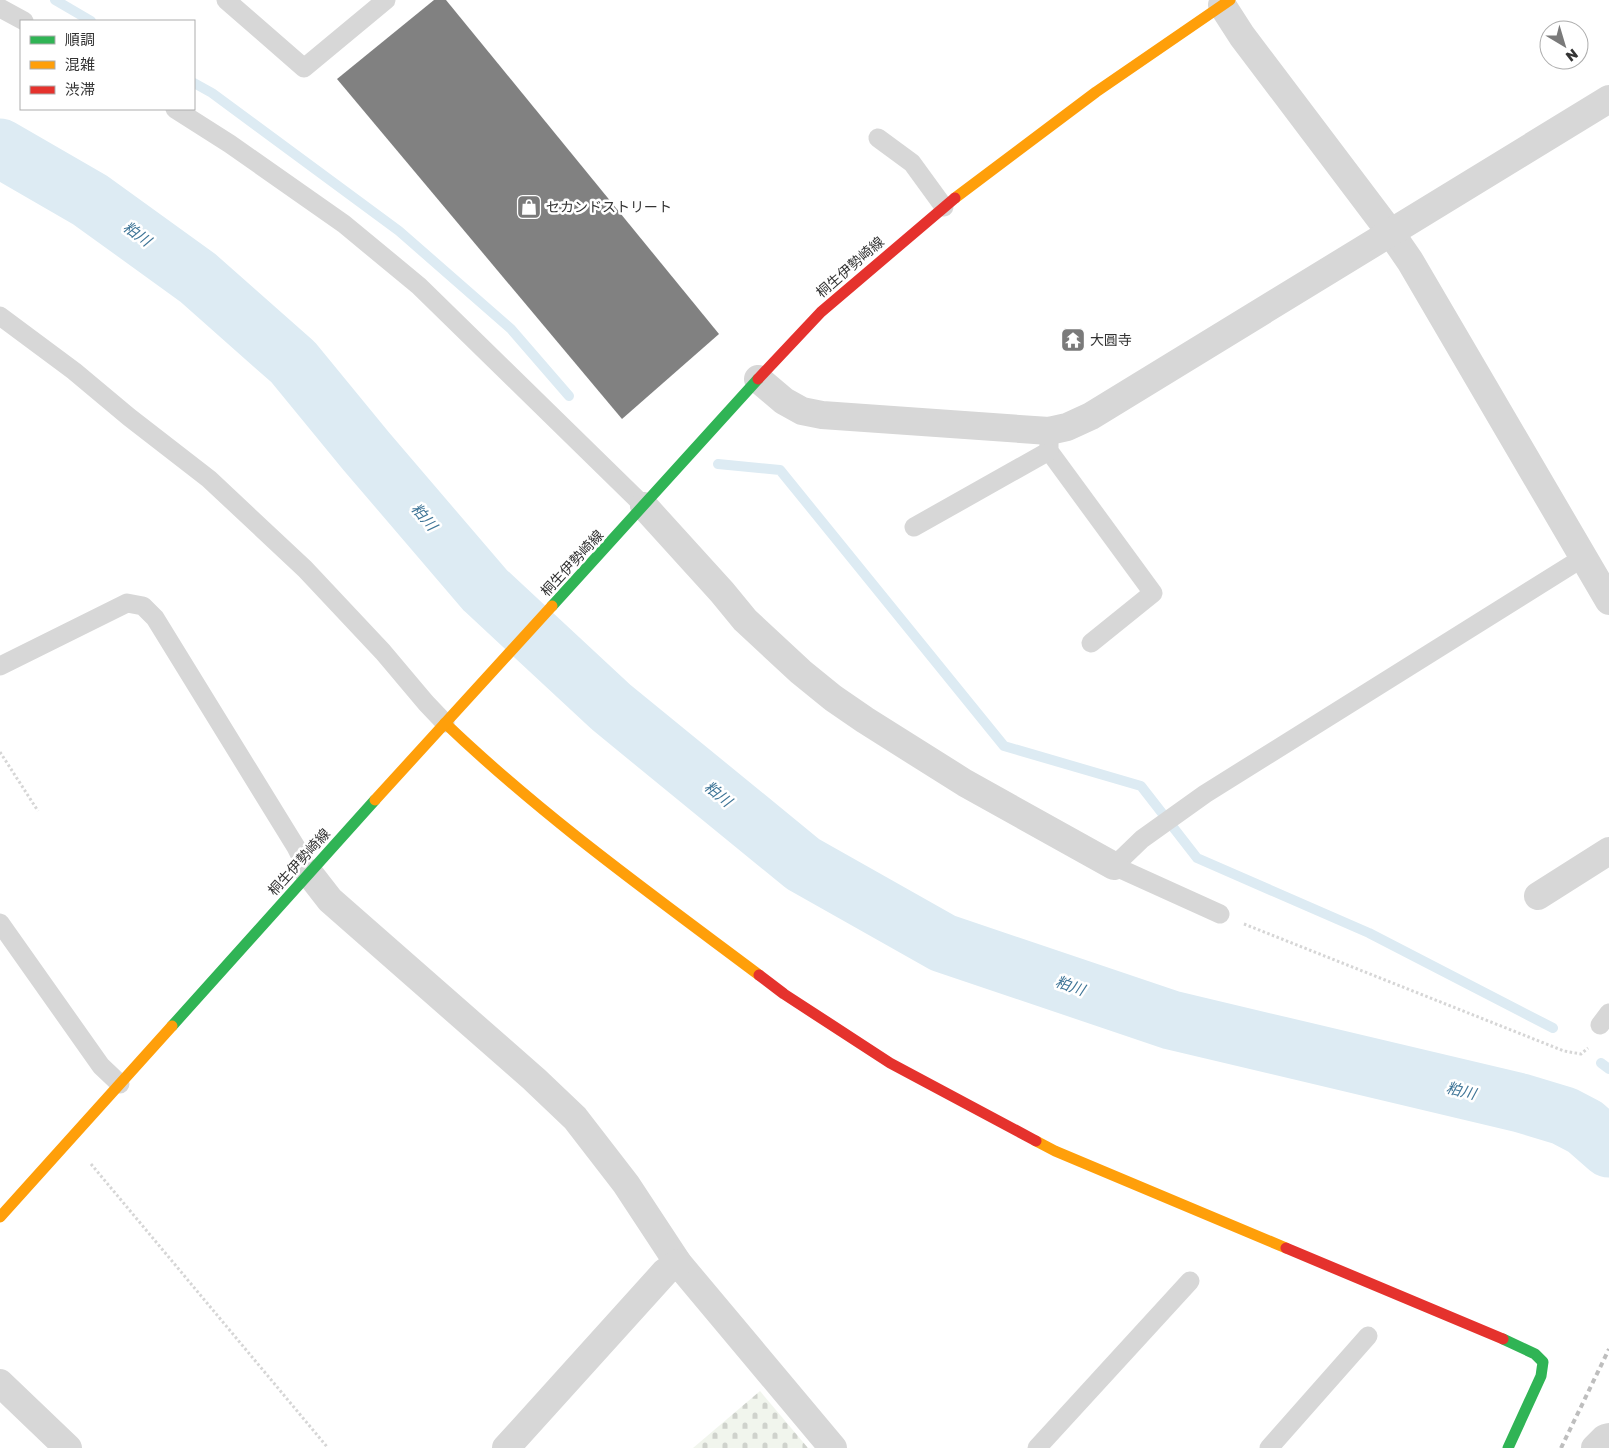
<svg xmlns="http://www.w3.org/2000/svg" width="1609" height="1448" viewBox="0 0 1609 1448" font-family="'Golos Text','Noto Sans JP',sans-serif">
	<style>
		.cemetery { fill: url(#cemetery-stones) }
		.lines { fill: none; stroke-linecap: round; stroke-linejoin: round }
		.stream { stroke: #ddebf3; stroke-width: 10 }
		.river { stroke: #ddebf3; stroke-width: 59 }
		.building { fill: #818181 }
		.path { stroke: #d6d6d6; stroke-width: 3; stroke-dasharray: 2.5 2.5; stroke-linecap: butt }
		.lane { stroke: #d7d7d7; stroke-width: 19 }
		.street { stroke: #d7d7d7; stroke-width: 28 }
		.fast { stroke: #30b455; stroke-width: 11 }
		.slow { stroke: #ff9f0a; stroke-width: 11 }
		.jam { stroke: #e5322d; stroke-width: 11 }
		.rail { stroke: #bebebe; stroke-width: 4; stroke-dasharray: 5 4; stroke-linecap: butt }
		.labels { text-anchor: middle; stroke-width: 5; stroke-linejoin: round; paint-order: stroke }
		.poi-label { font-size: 14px; fill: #333; stroke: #fff; text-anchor: start }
		.street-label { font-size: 14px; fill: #333; stroke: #fff }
		.water-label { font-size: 15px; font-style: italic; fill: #3f7597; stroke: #fff }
	</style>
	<defs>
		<pattern id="cemetery-stones" width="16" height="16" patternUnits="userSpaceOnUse" patternTransform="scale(1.25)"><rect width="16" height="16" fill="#f1f5ed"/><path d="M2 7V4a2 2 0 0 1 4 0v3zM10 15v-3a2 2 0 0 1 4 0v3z" fill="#cfd2cc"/></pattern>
	</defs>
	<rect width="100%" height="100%" fill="#fff"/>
	<!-- cemetery -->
	<path class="cemetery" d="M760 1391 808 1448H693Z"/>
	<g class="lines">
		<!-- stream -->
		<g class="stream">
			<path d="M55 0 91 21"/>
			<path d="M194 83 212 93 399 231 511 329 569 396"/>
			<path d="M718 464 780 470 1004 746 1141 786 1197 858 1369 933 1553 1028"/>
			<path d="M1601 1063 1609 1069"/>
		</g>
		<!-- river -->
		<path class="river" d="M0 148 90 200 198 278 293 362 366 451 485 590 611 707 803 864 943 943 1171 1020 1521 1103 1564 1116 1585 1127 1609 1148"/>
	</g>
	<!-- building -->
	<path class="building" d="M434 0H446L719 334 622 419 337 79Z"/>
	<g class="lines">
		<!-- path -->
		<g class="path">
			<path d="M0 752 38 811"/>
			<path d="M1244 924 1564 1051 1581 1054 1588 1048"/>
			<path d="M91 1164 328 1448"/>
		</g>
		<!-- lane -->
		<g class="lane">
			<path d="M226 0 304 68 386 0"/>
			<path d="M0 8 24 21"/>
			<path d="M175 109 230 144 344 224 419 286 644 506"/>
			<path d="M878 138 912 163 944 207"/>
			<path d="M0 316 74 371 129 417 209 479 305 569 383 652 426 703 445 723"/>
			<path d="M1049 431V451L1153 593 1091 643"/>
			<path d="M914 527 1049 451"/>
			<path d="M0 666 127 603 143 606 155 618 296 847 309 873"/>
			<path d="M1220 914 1114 866 1142 839 1205 794 1584 557"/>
			<path d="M0 923 101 1066 120 1084"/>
			<path d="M1600 1025 1609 1013"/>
			<path d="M1037 1448 1190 1281"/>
			<path d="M1269 1448 1368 1336"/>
		</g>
		<!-- street -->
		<g class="street">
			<path d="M1222 5 1242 36 1390 232 1410 261 1609 601"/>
			<path d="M758 379 784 401 802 411 822 415 1049 431 1067 427 1091 416 1609 99"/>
			<path d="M644 506 722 592 745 620 801 672 833 698 865 720 965 783 1114 866"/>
			<path d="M309 873 330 900 534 1079 575 1118 626 1184 678 1263 833 1448"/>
			<path d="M1538 896 1609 851"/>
			<path d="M0 1383 68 1448"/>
			<path d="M506 1448 665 1272 678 1263"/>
			<path d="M1595 1448 1605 1438 1609 1437"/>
		</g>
		<!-- fast -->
		<g class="fast">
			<path d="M552 606 758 379"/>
			<path d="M172 1026 375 800"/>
			<path d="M1503 1339 1535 1354 1543 1362 1541 1376 1508 1448"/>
		</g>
		<!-- slow -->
		<g class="slow">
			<path d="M955 198 1096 92 1230 0"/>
			<path d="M445 723C542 816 651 894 759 975"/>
			<path d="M375 800 552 606"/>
			<path d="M1036 1141 1055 1151 1286 1248"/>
			<path d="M0 1217 172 1026"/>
		</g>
		<!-- jam -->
		<g class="jam">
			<path d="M758 379 821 312 955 198"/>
			<path d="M759 975 784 994 890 1063 1036 1141"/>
			<path d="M1286 1248 1503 1339"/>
		</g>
		<!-- rail -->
		<path class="rail" d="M1561 1448 1609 1349"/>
	</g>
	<!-- icons -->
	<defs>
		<symbol id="shop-square" viewBox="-11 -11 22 22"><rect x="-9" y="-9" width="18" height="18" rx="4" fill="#7a7a7a" stroke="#fff"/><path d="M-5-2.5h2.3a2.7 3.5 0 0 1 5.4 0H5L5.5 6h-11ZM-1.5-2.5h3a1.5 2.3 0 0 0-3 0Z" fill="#fff"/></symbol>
		<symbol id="temple-square" viewBox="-11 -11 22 22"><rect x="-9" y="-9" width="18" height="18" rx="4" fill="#7a7a7a" stroke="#fff"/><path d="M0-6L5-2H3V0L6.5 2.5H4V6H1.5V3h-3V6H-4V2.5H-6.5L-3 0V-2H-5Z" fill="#fff"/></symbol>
	</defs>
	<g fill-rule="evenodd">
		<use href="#shop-square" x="515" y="193" width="28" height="28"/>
		<use href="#temple-square" x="1059" y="326" width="28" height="28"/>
	</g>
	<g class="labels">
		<!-- poi labels -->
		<g class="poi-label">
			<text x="546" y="212">セカンドストリート</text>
			<text x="1090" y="345">大圓寺</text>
		</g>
		<!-- street labels -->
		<g class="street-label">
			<text transform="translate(850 267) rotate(-41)" y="5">桐生伊勢崎線</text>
			<text transform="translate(572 563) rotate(-47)" y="5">桐生伊勢崎線</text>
			<text transform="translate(299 862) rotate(-48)" y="5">桐生伊勢崎線</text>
		</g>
		<!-- water labels -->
		<g class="water-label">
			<text transform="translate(137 234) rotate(36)" y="5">粕川</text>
			<text transform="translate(424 517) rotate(50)" y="5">粕川</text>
			<text transform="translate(718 794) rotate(39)" y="5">粕川</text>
			<text transform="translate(1070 986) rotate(19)" y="5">粕川</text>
			<text transform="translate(1461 1091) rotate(14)" y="5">粕川</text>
		</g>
	</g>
	<!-- legend -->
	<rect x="20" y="20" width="175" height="90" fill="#ffffff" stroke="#adadad"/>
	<rect x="30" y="36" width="25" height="8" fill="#30b455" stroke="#adadad"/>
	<text x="65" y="45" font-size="15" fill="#333333">順調</text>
	<rect x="30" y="61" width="25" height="8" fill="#ff9f0a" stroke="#adadad"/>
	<text x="65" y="70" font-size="15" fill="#333333">混雑</text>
	<rect x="30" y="86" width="25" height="8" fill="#e5322d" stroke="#adadad"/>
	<text x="65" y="95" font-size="15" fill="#333333">渋滞</text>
	<!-- north arrow -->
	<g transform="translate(1564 45) rotate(142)"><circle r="24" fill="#ffffff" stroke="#adadad"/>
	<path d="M0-4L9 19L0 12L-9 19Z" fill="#7a7a7a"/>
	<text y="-8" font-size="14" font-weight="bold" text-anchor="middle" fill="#333333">N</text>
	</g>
</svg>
